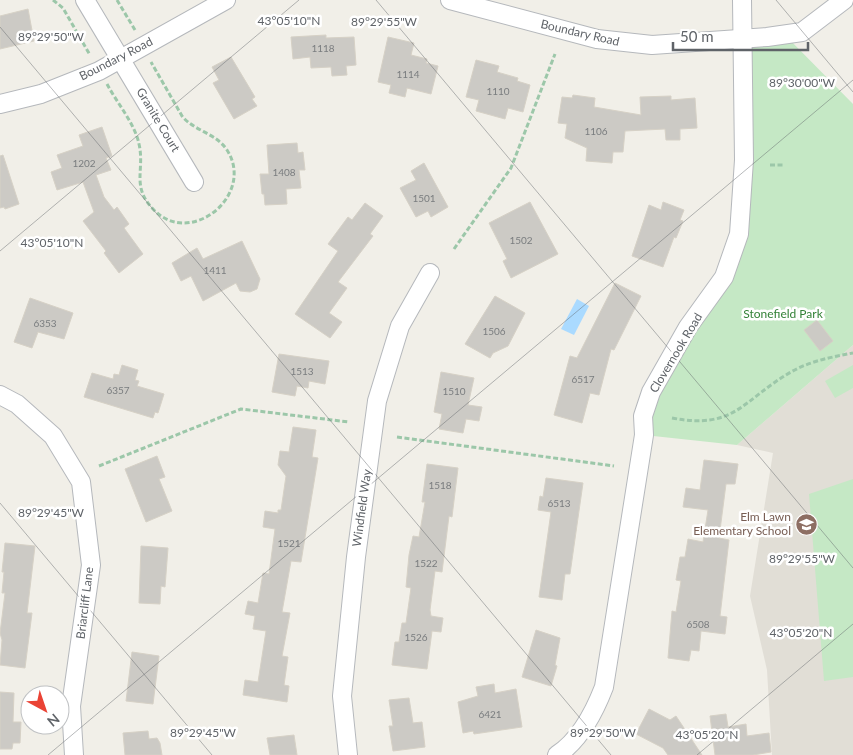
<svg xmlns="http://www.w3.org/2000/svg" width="853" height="755" viewBox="0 0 853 755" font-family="Lato,sans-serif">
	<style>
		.education { fill: #e1ded6 }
		.green { fill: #c5e8c5 }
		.water { fill: #aadaff }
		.building { fill: #cccac5; stroke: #d6d1c6 }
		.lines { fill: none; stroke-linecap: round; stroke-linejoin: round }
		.minor-casing { stroke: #b5b8bc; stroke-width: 20 }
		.path { stroke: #9cc7a9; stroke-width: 3; stroke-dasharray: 5 2.5; stroke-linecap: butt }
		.minor { stroke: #fff; stroke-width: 18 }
		.ticks { fill: none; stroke: #5f6368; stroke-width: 1; stroke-opacity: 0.45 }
		.labels { text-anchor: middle; stroke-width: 5; stroke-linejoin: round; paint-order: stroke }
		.number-label { font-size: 10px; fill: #7a7d7f }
		.street-label { font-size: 12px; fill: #5f6368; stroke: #fff }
		.park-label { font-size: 12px; fill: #348238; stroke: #fff }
		.education-label { font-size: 12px; fill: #785e54; stroke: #fff; text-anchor: end }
		.ticks-label { font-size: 12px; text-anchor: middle; fill: #5f6368; stroke: #fff; stroke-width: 5; stroke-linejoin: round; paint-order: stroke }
	</style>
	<rect width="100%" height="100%" fill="#f1efe8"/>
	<!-- education -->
	<path class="education" d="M853 345V755H772L767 670 750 596 773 453 737 445Z"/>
	<!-- green -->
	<g class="green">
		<path d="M785 35 853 104V345L737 445 644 435 651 392 739 234 743 39Z"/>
		<path d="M853 365V388L835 398 825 381Z"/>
		<path d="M853 479V677L824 681 809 494Z"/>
	</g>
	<!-- water -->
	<path class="water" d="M577 299 589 306 574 335 561 329Z"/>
	<!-- building -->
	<g class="building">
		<path d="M28 9 34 41 0 49V16Z"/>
		<path d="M326 35V38L354 37 356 65 346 66 347 75 332 76 331 67 311 68 310 57 293 59 291 37Z"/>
		<path d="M388 37 414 43 411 55 427 59 426 63 438 66 431 94 407 88 405 97 389 93 391 85 378 82Z"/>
		<path d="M231 57 255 97 252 99 257 106 234 119 213 83 219 80 212 67Z"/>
		<path d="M476 60 499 66 497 72 518 78 517 81 530 85 523 112 508 108 505 119 476 111 479 100 466 97Z"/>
		<path d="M573 95 595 98 594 107 641 115 640 97 671 96V100L695 98 697 128 680 129V140H666L665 129 625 131 623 152H613L612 163 586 161 587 148 565 138 567 124 558 123 562 97 572 98Z"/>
		<path d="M102 127 112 156 106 158 111 170 96 175 104 197 114 210 117 207 129 224 124 228 143 254 119 273 104 253 106 251 83 221 94 212 83 182 57 190 51 172 62 168 57 155 83 146 79 135Z"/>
		<path d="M297 143 298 153 303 152 305 170H299L301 188 286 189 287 204 265 205 264 194H262L260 174H269L267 145Z"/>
		<path d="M3 155 19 204 5 209 4 207 0 208V156Z"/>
		<path d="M424 163 448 207 431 217 428 211 416 217 400 188 416 180 411 171Z"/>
		<path d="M530 202 558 254 511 278 503 261 507 259 489 223Z"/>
		<path d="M663 202 684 210 680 220 683 221 676 238 674 237 663 267 632 256 649 205 661 210Z"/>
		<path d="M365 203 383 216 370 234 373 236 338 282 347 288 329 313 342 322 330 338 295 314 338 251 328 244 348 217 352 220Z"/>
		<path d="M242 241 260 279 257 289 250 292 240 291 236 283 203 301 191 276 181 281 172 263 197 248 203 259Z"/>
		<path d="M615 283 641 296 614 350 611 349 599 395 590 393 582 423 554 415 570 356 577 358Z"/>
		<path d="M495 296 525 313 508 346 493 353 490 358 465 344Z"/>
		<path d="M30 298 73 313 64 339 38 332 32 348 14 342Z"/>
		<path d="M817 320 833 341 820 351 804 330Z"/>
		<path d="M279 354 329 361 325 384 309 381 308 388 297 386 295 396 272 392Z"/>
		<path d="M122 365 138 370 135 380 139 381 137 386 164 394 158 413 155 412 153 418 84 397 92 373 113 379 114 374 119 375Z"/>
		<path d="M441 372 474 378 468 405 482 407 479 421 466 419 463 433 439 429 442 414 434 412Z"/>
		<path d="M293 427 316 430 312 457 318 458 301 562 291 561 282 612 290 613 282 656 288 657 284 685 289 686 287 702 243 695 245 680 258 682 266 631 253 629 255 616 245 614 248 601 258 603 263 573 269 574 275 529 263 527 265 511 278 513V510H281L286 476 278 465 280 451 289 452Z"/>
		<path d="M157 456 165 477 159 479 172 511 146 522 125 469Z"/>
		<path d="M704 460 738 464 735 484H726L719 538 729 540 720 616 727 617 725 634 701 631 699 651 691 650 689 661 668 658 672 611 676 612 681 581 676 580 680 557H685L688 539 703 542 708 510 683 507 686 488 700 490Z"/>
		<path d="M427 464 458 468 452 517 449 516 442 572 435 571 430 610 431 616 443 618 441 632 432 631 427 669 392 665 395 642H399L402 623H406L411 588 406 587 409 555 413 536 419 537 425 502H422Z"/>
		<path d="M546 478 583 483 570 574H565L562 600 539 597 551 512 538 510 540 496 543 497Z"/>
		<path d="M5 543 35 546 27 613H32L25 668 0 665 2 640 0 633 5 593H2L4 572H2Z"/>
		<path d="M141 546 168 548 165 587 161 586 160 604 139 603Z"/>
		<path d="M536 630 560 638 555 665 557 666 551 686 522 677Z"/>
		<path d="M132 652 159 656 153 704 126 701Z"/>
		<path d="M494 684 495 693 516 689 522 727 474 734 473 731 463 733 458 702 478 696 476 687Z"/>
		<path d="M0 692 14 693 13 722H21L20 743H13L12 749H0Z"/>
		<path d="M409 698 413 723 422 722 425 747 393 751 389 726H393L389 700Z"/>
		<path d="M649 709 670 720 676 716 702 755H668L663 748 636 734Z"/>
		<path d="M726 714 728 727 746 724 747 736 769 733 771 752 753 755H715L710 716Z"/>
		<path d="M148 731 149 739 157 738 160 743 162 755H125L123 733Z"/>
		<path d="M294 735 297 755H270L267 738Z"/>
	</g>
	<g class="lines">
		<defs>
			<g id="minor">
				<path d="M85 0 194 182"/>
				<path d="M450 0 597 39 652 45 767 37 802 32 844 0"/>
				<path d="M0 104 41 94 99 71 226 0"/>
				<path d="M0 395 17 404 53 436 81 482 91 565 71 706 74 755"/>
				<path d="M348 755 342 696 356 557 377 401 400 326 430 273"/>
				<path d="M557 755C580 740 594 713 604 687L644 435 643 416 651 392 688 327 724 277 739 234 744 160 742 0"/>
			</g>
		</defs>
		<!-- minor casing -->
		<use href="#minor" class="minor-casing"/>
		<!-- path -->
		<g class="path">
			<path d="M53 0 63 8 90 55"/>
			<path d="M117 0 135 30"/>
			<path d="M107 84C117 103 135 124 139 144 145 170 131 186 153 209 190 249 256 195 227 150 216 133 194 131 182 116L151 62"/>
			<path d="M770 165H783"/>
			<path d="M454 249 511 168 555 54"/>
			<path d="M672 418C736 430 742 400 791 372 810 361 832 357 853 353"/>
			<path d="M397 437 614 466"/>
			<path d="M99 466 241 409 349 422"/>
		</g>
		<!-- minor -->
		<use href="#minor" class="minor"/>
	</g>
	<!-- ticks -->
	<path class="ticks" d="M376 0 853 568M776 0 853 92M0 27 611 755M0 251 299 0M0 503 212 755M48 755 853 80M697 755 853 624"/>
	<!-- icons -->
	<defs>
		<symbol id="school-disc" viewBox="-11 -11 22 22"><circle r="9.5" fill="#8d6e63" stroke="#fff"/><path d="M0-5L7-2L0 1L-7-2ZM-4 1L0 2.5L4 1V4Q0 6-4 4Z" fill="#fff"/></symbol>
	</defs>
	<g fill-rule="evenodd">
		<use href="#school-disc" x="794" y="512" width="25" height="25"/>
	</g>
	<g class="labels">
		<!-- number labels -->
		<g class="number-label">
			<text x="323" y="52">1118</text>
			<text x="408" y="78">1114</text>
			<text x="498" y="95">1110</text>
			<text x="596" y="135">1106</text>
			<text x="84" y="167">1202</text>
			<text x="284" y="176">1408</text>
			<text x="424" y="202">1501</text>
			<text x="521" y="244">1502</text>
			<text x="215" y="274">1411</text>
			<text x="45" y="327">6353</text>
			<text x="494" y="335">1506</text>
			<text x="302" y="375">1513</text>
			<text x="583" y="383">6517</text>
			<text x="118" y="394">6357</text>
			<text x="454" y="395">1510</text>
			<text x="440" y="489">1518</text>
			<text x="559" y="507">6513</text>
			<text x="289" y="547">1521</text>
			<text x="426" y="567">1522</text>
			<text x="698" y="628">6508</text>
			<text x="416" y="641">1526</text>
			<text x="490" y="718">6421</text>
		</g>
		<!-- street labels -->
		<g class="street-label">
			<text transform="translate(580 33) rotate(13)" y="4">Boundary Road</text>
			<text transform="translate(116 59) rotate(-27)" y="4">Boundary Road</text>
			<text transform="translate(158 120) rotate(59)" y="4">Granite Court</text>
			<text transform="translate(676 353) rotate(-59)" y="4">Clovernook Road</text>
			<text transform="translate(362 508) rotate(-82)" y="4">Windfield Way</text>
			<text transform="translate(85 603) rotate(-83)" y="4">Briarcliff Lane</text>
		</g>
		<!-- park labels -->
		<g class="park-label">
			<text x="783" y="318">Stonefield Park</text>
		</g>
		<!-- education labels -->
		<g class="education-label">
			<text x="791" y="521">Elm Lawn<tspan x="791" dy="14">Elementary School</tspan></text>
		</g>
	</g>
	<g class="ticks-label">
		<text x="289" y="25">43°05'10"N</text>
		<text x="384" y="26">89°29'55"W</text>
		<text x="51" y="41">89°29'50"W</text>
		<text x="802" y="87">89°30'00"W</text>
		<text x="52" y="247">43°05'10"N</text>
		<text x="51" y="517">89°29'45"W</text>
		<text x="802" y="563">89°29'55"W</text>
		<text x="801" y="637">43°05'20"N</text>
		<text x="203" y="737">89°29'45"W</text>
		<text x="603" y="737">89°29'50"W</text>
		<text x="707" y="739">43°05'20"N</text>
	</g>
	<!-- north arrow -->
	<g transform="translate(45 710) rotate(140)"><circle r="24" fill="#ffffff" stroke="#bfc1c3"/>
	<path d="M0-4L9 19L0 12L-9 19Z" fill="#ea4335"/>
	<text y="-8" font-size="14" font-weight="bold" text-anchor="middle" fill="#5f6368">N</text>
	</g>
	<!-- scale -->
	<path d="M673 42v8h135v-8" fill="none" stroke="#5f6368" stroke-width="2.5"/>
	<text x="680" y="42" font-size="15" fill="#5f6368" stroke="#ffffff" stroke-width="4" paint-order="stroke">50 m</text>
</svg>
